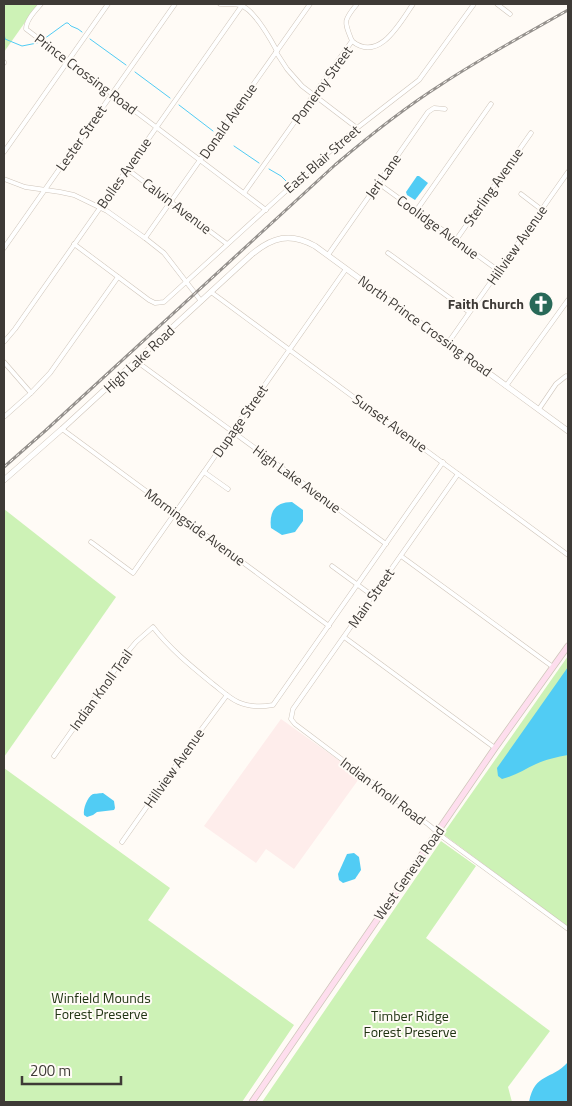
<svg xmlns="http://www.w3.org/2000/svg" width="572" height="1106" viewBox="0 0 572 1106" font-family="'Titillium Web',sans-serif">
	<style>
		.education { fill: #feedeb }
		.green { fill: #cdf2b6 }
		.water { fill: #51ccf4 }
		.lines { fill: none; stroke-linecap: round; stroke-linejoin: round }
		.stream { stroke: #51ccf4; stroke-width: 1 }
		.minor-casing { stroke: #cfc5ba; stroke-width: 5 }
		.tertiary-casing { stroke: #cfc5ba; stroke-width: 6 }
		.secondary-casing { stroke: #cfc5ba; stroke-width: 7 }
		.minor { stroke: #fff; stroke-width: 4 }
		.tertiary { stroke: #fff; stroke-width: 5 }
		.secondary { stroke: #fedeee; stroke-width: 5.5 }
		.rail-casing { stroke: #95918d; stroke-width: 3 }
		.rail { stroke: #fffbf6; stroke-width: 1; stroke-dasharray: 4; stroke-linecap: butt }
		.labels { text-anchor: middle; stroke-width: 4; stroke-linejoin: round; paint-order: stroke }
		.street-label { font-size: 14px; fill: #3e3a36; stroke: #fffbf6 }
		.poi-label { font-size: 14px; font-weight: bold; fill: #3e3a36; stroke: #fffbf6; text-anchor: end }
		.park-label { font-size: 14px; fill: #213413; stroke: #fffbf6 }
	</style>
	<rect width="100%" height="100%" fill="#fffbf6"/>
	<!-- education -->
	<path class="education" d="M281 719 361 776 294 869 266 849 256 863 204 826Z"/>
	<!-- green -->
	<g class="green">
		<path d="M4 4H38L4 52Z"/>
		<path d="M4 509 116 597 4 757Z"/>
		<path d="M568 656V927L443 834Z"/>
		<path d="M4 768 170 888 148 920 294 1025 242 1102H4Z"/>
		<path d="M441 841 476 866 426 938 550 1031 508 1087 512 1102H262Z"/>
	</g>
	<!-- water -->
	<g class="water">
		<path d="M417 176H419L428 183 415 200 407 195 406 192Z"/>
		<path d="M292 502 303 510V521L295 532 282 535 271 528C269 512 275 502 292 502Z"/>
		<path d="M568 667V755C557 757 547 759 536 764 525 769 515 776 502 779L498 776 497 768Z"/>
		<path d="M103 793 114 801 115 808 114 810 97 812 93 815 87 817 84 815C83 809 87 797 93 794 94 794 102 793 103 793Z"/>
		<path d="M354 853 359 857 361 870 355 879 343 883 339 880 338 874 347 854Z"/>
		<path d="M568 1062V1102H529C535 1072 551 1081 568 1062Z"/>
	</g>
	<g class="lines">
		<!-- stream -->
		<g class="stream">
			<path d="M4 33 5 39 22 46 37 43"/>
			<path d="M44 39 66 23H68L71 26 78 29 82 32"/>
			<path d="M90 39 126 65"/>
			<path d="M135 72 170 98"/>
			<path d="M179 105 213 131"/>
			<path d="M234 146 259 163"/>
			<path d="M269 169 281 176 286 181"/>
		</g>
		<defs>
			<g id="minor">
				<path d="M41 4C35 11 26 20 26 29L266 210"/>
				<path d="M220 4C226 4 234 4 240 5 254 9 270 38 277 51"/>
				<path d="M497 4 510 14"/>
				<path d="M352 41C379 63 400 23 413 4"/>
				<path d="M352 41C344 21 343 21 357 4"/>
				<path d="M276 52 287 69 302 86 357 128"/>
				<path d="M4 63V62"/>
				<path d="M4 152 108 4"/>
				<path d="M127 169 227 244"/>
				<path d="M4 179 25 187 60 192 74 195 107 211 145 238 164 253 201 301"/>
				<path d="M378 183 499 271"/>
				<path d="M244 193 352 41"/>
				<path d="M521 194 542 210"/>
				<path d="M416 211 491 104"/>
				<path d="M145 238 310 4"/>
				<path d="M456 240 531 133"/>
				<path d="M74 244 149 300 155 303 164 302 321 159 357 128 419 80 474 4"/>
				<path d="M4 248 175 4"/>
				<path d="M388 253 469 312"/>
				<path d="M328 255 428 112 434 108 445 109"/>
				<path d="M211 292 568 555"/>
				<path d="M4 342 15 329 243 4"/>
				<path d="M448 343 568 172"/>
				<path d="M136 361 386 544"/>
				<path d="M4 362 31 393"/>
				<path d="M506 386 568 300"/>
				<path d="M539 409 556 384 566 376 568 377"/>
				<path d="M4 417 31 393 50 373 118 277"/>
				<path d="M62 429 329 626"/>
				<path d="M204 472 228 489"/>
				<path d="M458 474 293 709 291 719 295 724 429 825 444 838 568 929"/>
				<path d="M91 542 133 573 346 269"/>
				<path d="M401 556 553 667"/>
				<path d="M332 566 373 596"/>
				<path d="M344 637 495 748"/>
				<path d="M54 756 126 654 136 642 153 627C170 649 191 666 213 684 221 690 229 698 238 702 249 707 262 707 273 705L443 462"/>
				<path d="M122 842 195 738 227 695"/>
			</g>
			<path id="tertiary" d="M4 480 62 429 251 255C272 237 290 232 315 246L568 431"/>
			<path id="secondary" d="M252 1102 495 748 568 646"/>
		</defs>
		<!-- minor casing -->
		<use href="#minor" class="minor-casing"/>
		<!-- tertiary casing -->
		<use href="#tertiary" class="tertiary-casing"/>
		<!-- secondary casing -->
		<use href="#secondary" class="secondary-casing"/>
		<!-- minor -->
		<use href="#minor" class="minor"/>
		<!-- tertiary -->
		<use href="#tertiary" class="tertiary"/>
		<!-- secondary -->
		<use href="#secondary" class="secondary"/>
		<defs>
			<path id="rail" d="M4 467 45 431 335 165C369 136 404 108 442 84 483 57 526 34 568 10"/>
		</defs>
		<!-- rail casing -->
		<use href="#rail" class="rail-casing"/>
		<!-- rail -->
		<use href="#rail" class="rail"/>
	</g>
	<!-- icons -->
	<defs>
		<symbol id="church-disc" viewBox="-11 -11 22 22"><circle r="9.5" fill="#286958" stroke="#fffbf6"/><path d="M-1.2-6h2.4v3.5h3.3v2.4h-3.3V6h-2.4V-.1h-3.3v-2.4h3.3Z" fill="#fff"/></symbol>
	</defs>
	<g fill-rule="evenodd">
		<use href="#church-disc" x="527" y="290" width="28" height="28"/>
	</g>
	<g class="labels">
		<!-- street labels -->
		<g class="street-label">
			<text transform="translate(86 74) rotate(37)" y="5">Prince Crossing Road</text>
			<text transform="translate(322 85) rotate(-54)" y="5">Pomeroy Street</text>
			<text transform="translate(228 121) rotate(-55)" y="5">Donald Avenue</text>
			<text transform="translate(81 138) rotate(-55)" y="5">Lester Street</text>
			<text transform="translate(322 159) rotate(-41)" y="5">East Blair Street</text>
			<text transform="translate(124 173) rotate(-55)" y="5">Bolles Avenue</text>
			<text transform="translate(383 176) rotate(-55)" y="5">Jeri Lane</text>
			<text transform="translate(493 187) rotate(-55)" y="5">Sterling Avenue</text>
			<text transform="translate(177 206) rotate(37)" y="5">Calvin Avenue</text>
			<text transform="translate(438 227) rotate(36)" y="5">Coolidge Avenue</text>
			<text transform="translate(517 245) rotate(-55)" y="5">Hillview Avenue</text>
			<text transform="translate(425 326) rotate(36)" y="5">North Prince Crossing Road</text>
			<text transform="translate(139 359) rotate(-43)" y="5">High Lake Road</text>
			<text transform="translate(240 421) rotate(-55)" y="5">Dupage Street</text>
			<text transform="translate(390 423) rotate(36)" y="5">Sunset Avenue</text>
			<text transform="translate(297 479) rotate(36)" y="5">High Lake Avenue</text>
			<text transform="translate(195 527) rotate(36)" y="5">Morningside Avenue</text>
			<text transform="translate(371 598) rotate(-55)" y="5">Main Street</text>
			<text transform="translate(101 690) rotate(-54)" y="5">Indian Knoll Trail</text>
			<text transform="translate(174 768) rotate(-55)" y="5">Hillview Avenue</text>
			<text transform="translate(383 791) rotate(37)" y="5">Indian Knoll Road</text>
			<text transform="translate(409 873) rotate(-55)" y="5">West Geneva Road</text>
		</g>
		<!-- poi labels -->
		<g class="poi-label">
			<text x="524" y="309">Faith Church</text>
		</g>
		<!-- park labels -->
		<g class="park-label">
			<text x="101" y="1003">Winfield Mounds<tspan x="101" dy="16">Forest Preserve</tspan></text>
			<text x="410" y="1021">Timber Ridge<tspan x="410" dy="16">Forest Preserve</tspan></text>
		</g>
	</g>
	<!-- border -->
	<rect width="572" height="1106" fill="none" stroke="#3e3a36" stroke-width="10"/>
	<!-- scale -->
	<path d="M22 1076v8h99v-8" fill="none" stroke="#3e3a36" stroke-width="2.5"/>
	<text x="30" y="1076" font-size="15" fill="#3e3a36" stroke="#fffbf6" stroke-width="4" paint-order="stroke">200 m</text>
</svg>
